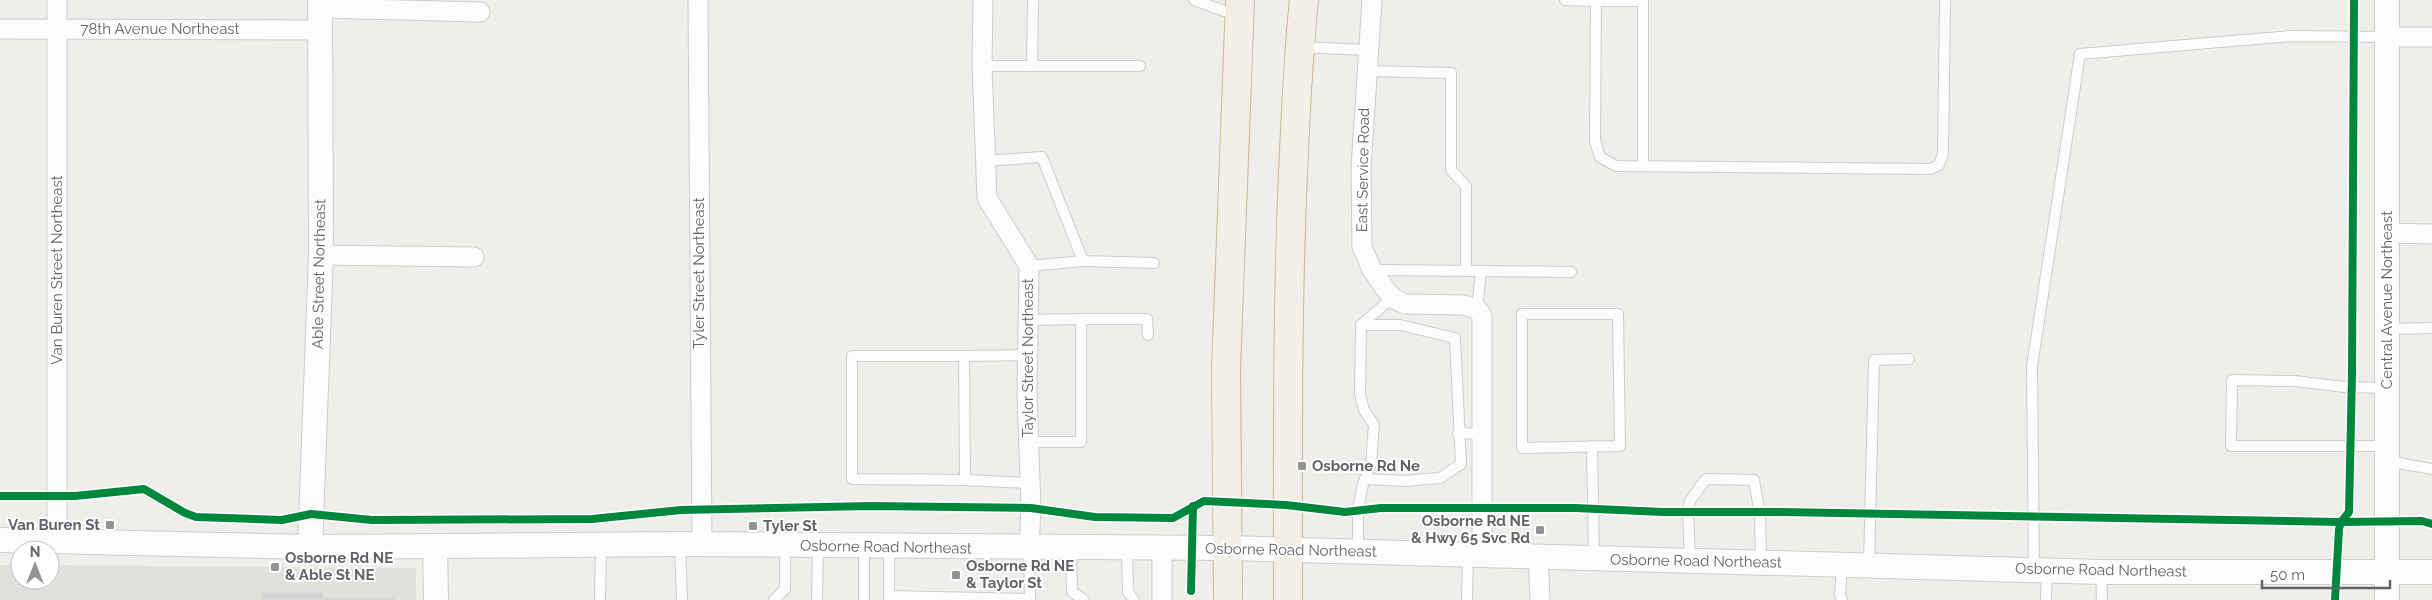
<svg xmlns="http://www.w3.org/2000/svg" width="2432" height="600" viewBox="0 0 2432 600" font-family="Raleway,sans-serif">
	<style>
		.education { fill: #e2e0da }
		.building { fill: #d6d5d3; stroke: #deddd9 }
		.lines { fill: none; stroke-linecap: round; stroke-linejoin: round }
		.service-casing { stroke: #cbcccc; stroke-width: 12 }
		.minor-casing { stroke: #cbcccc; stroke-width: 21 }
		.tertiary-casing { stroke: #cbcccc; stroke-width: 26 }
		.trunk-casing { stroke: #c8b996; stroke-width: 30 }
		.service { stroke: #fdfcfc; stroke-width: 10 }
		.minor { stroke: #fdfcfc; stroke-width: 19 }
		.tertiary { stroke: #fdfcfc; stroke-width: 24 }
		.trunk { stroke: #f2f0e6; stroke-width: 28 }
		.cycleway-casing { stroke: #fff; stroke-width: 11 }
		.cycleway { stroke: #00873e; stroke-width: 8 }
		.poi-dot { fill: #919496; stroke: #fff; stroke-width: 2 }
		.labels { text-anchor: middle; stroke-width: 4; stroke-linejoin: round; paint-order: stroke }
		.street-label { font-size: 15px; fill: #5f6368; stroke: #fff }
		.poi-label { font-size: 15px; font-weight: bold; fill: #5f6368; stroke: #fff; text-anchor: start }
	</style>
	<rect width="100%" height="100%" fill="#efeeea"/>
	<!-- education -->
	<path class="education" d="M0 565H20V580H50V565L416 568V600H0Z"/>
	<!-- building -->
	<path class="building" d="M261 592H323V598L394 597V600H258H261Z"/>
	<g class="lines">
		<defs>
			<g id="service">
				<path d="M1194 0 1238 16"/>
				<path d="M1565 0 1596 1 1595 141 1600 157 1616 166 1930 169 1939 165 1943 154 1945 0"/>
				<path d="M1643 0V166"/>
				<path d="M1596 1H1643"/>
				<path d="M1300 47 1368 50"/>
				<path d="M982 66H1032L1033 0"/>
				<path d="M1032 66H1140"/>
				<path d="M1366 71 1451 73V170L1466 186V271"/>
				<path d="M986 161 1042 157 1083 261 1029 266"/>
				<path d="M1083 261 1154 263"/>
				<path d="M1372 270 1481 271 1477 309"/>
				<path d="M1481 271 1571 272"/>
				<path d="M1522 314H1618L1620 446 1522 448Z"/>
				<path d="M1081 319H1147L1148 335"/>
				<path d="M1028 320 1081 319V442H1028"/>
				<path d="M1361 325H1400L1455 338 1461 464 1440 478 1405 481 1365 479"/>
				<path d="M2387 329 2432 328"/>
				<path d="M1027 355 964 356 965 480 1029 483"/>
				<path d="M964 356H852V479L965 480"/>
				<path d="M2387 388 2345 387 2294 381 2232 380 2231 446H2387"/>
				<path d="M1458 433 1482 434"/>
				<path d="M1592 446 1594 558"/>
				<path d="M2387 461 2432 469"/>
				<path d="M680 544 682 600"/>
				<path d="M1071 548 1072 592 1084 600"/>
				<path d="M1127 548 1128 592 1134 600"/>
				<path d="M1358 552V509L1363 484 1371 464 1374 425 1364 410 1360 394 1361 325 1392 298"/>
				<path d="M1690 561 1688 512 1690 501 1706 479 1754 480 1760 514 1761 562"/>
				<path d="M1869 565 1874 360 1909 359"/>
				<path d="M2034 569 2032 366 2080 54 2290 36 2387 37"/>
				<path d="M2101 572 2102 600"/>
				<path d="M889 596 1030 599 1029 548"/>
				<path d="M600 600 601 545"/>
				<path d="M774 600 785 589V545"/>
				<path d="M817 600 818 546"/>
				<path d="M864 600V546"/>
				<path d="M889 600V547"/>
				<path d="M1467 600 1468 555"/>
				<path d="M1842 600 1840 595 1842 564"/>
				<path d="M2046 600 2047 571"/>
			</g>
			<g id="minor">
				<path d="M698 0 702 545"/>
				<path d="M983 0 982 66 987 198 1029 266 1027 394 1031 508 1029 548"/>
				<path d="M1372 0 1361 168 1362 247 1372 270 1392 298 1405 304 1463 305 1477 309 1482 316V555"/>
				<path d="M320 8 480 12"/>
				<path d="M0 29 320 30"/>
				<path d="M2387 37H2432"/>
				<path d="M2386 233 2432 234"/>
				<path d="M321 255 474 257"/>
				<path d="M57 540V0"/>
				<path d="M1162 548V600"/>
				<path d="M1538 556 1540 600"/>
			</g>
			<g id="tertiary">
				<path d="M0 540 310 547 680 544 1228 548 2101 572H2432"/>
				<path d="M435 546 436 600"/>
				<path d="M310 547 321 255 320 0"/>
				<path d="M2387 600V0"/>
			</g>
			<g id="trunk">
				<path d="M1228 600 1226 370 1240 0"/>
				<path d="M1288 600C1288 465 1287 331 1292 196 1295 131 1297 65 1304 0"/>
			</g>
		</defs>
		<!-- service casing -->
		<use href="#service" class="service-casing"/>
		<!-- minor casing -->
		<use href="#minor" class="minor-casing"/>
		<!-- tertiary casing -->
		<use href="#tertiary" class="tertiary-casing"/>
		<!-- trunk casing -->
		<use href="#trunk" class="trunk-casing"/>
		<!-- service -->
		<use href="#service" class="service"/>
		<!-- minor -->
		<use href="#minor" class="minor"/>
		<!-- tertiary -->
		<use href="#tertiary" class="tertiary"/>
		<!-- trunk -->
		<use href="#trunk" class="trunk"/>
		<defs>
			<g id="cycleway">
				<path d="M0 496H75L144 489 185 513 196 517 282 520 311 514 372 520 592 519 681 510 870 506 1031 508 1095 517 1173 518 1204 501 1286 505 1345 512 1381 508H1575L1663 512H1782L2341 522 2422 521 2432 524"/>
				<path d="M1191 591 1193 506"/>
				<path d="M2335 600 2339 529 2341 522 2349 512 2352 373 2354 0"/>
			</g>
		</defs>
		<!-- cycleway casing -->
		<use href="#cycleway" class="cycleway-casing"/>
		<!-- cycleway -->
		<use href="#cycleway" class="cycleway"/>
	</g>
	<!-- markers -->
	<g class="poi-dot">
		<rect x="1297" y="461" width="10" height="10" rx="2.5"/>
		<rect x="105" y="520" width="10" height="10" rx="2.5"/>
		<rect x="748" y="521" width="10" height="10" rx="2.5"/>
		<rect x="1535" y="525" width="10" height="10" rx="2.5"/>
		<rect x="270" y="562" width="10" height="10" rx="2.5"/>
		<rect x="951" y="570" width="10" height="10" rx="2.5"/>
	</g>
	<g class="labels">
		<!-- street labels -->
		<g class="street-label">
			<text x="160" y="34">78th Avenue Northeast</text>
			<text transform="translate(1363 170) rotate(-89)" y="5">East Service Road</text>
			<text transform="translate(57 270) rotate(-90)" y="5">Van Buren Street Northeast</text>
			<text transform="translate(699 273) rotate(-90)" y="5">Tyler Street Northeast</text>
			<text transform="translate(319 274) rotate(-89)" y="5">Able Street Northeast</text>
			<text transform="translate(2387 300) rotate(-90)" y="5">Central Avenue Northeast</text>
			<text transform="translate(1028 358) rotate(-90)" y="5">Taylor Street Northeast</text>
			<text transform="translate(886 547) rotate(1)" y="5">Osborne Road Northeast</text>
			<text transform="translate(1291 550) rotate(1)" y="5">Osborne Road Northeast</text>
			<text transform="translate(1696 561) rotate(1)" y="5">Osborne Road Northeast</text>
			<text transform="translate(2101 570) rotate(1)" y="5">Osborne Road Northeast</text>
		</g>
		<!-- poi labels -->
		<g class="poi-label">
			<text x="1312" y="471">Osborne Rd Ne</text>
			<text x="1530" y="526" text-anchor="end">Osborne Rd NE<tspan x="1530" dy="17">&amp; Hwy 65 Svc Rd</tspan></text>
			<text x="100" y="530" text-anchor="end">Van Buren St</text>
			<text x="763" y="531">Tyler St</text>
			<text x="285" y="563">Osborne Rd NE<tspan x="285" dy="17">&amp; Able St NE</tspan></text>
			<text x="966" y="571">Osborne Rd NE<tspan x="966" dy="17">&amp; Taylor St</tspan></text>
		</g>
	</g>
	<!-- north arrow -->
	<g transform="translate(35 565)"><circle r="24" fill="#ffffff" stroke="#bfc1c3"/>
	<path d="M0-4L9 19L0 12L-9 19Z" fill="#919496"/>
	<text y="-8" font-size="14" font-weight="bold" text-anchor="middle" fill="#5f6368">N</text>
	</g>
	<!-- scale -->
	<path d="M2262 580v8h128v-8" fill="none" stroke="#5f6368" stroke-width="2.5"/>
	<text x="2270" y="580" font-size="15" fill="#5f6368" stroke="#ffffff" stroke-width="4" paint-order="stroke">50 m</text>
</svg>
